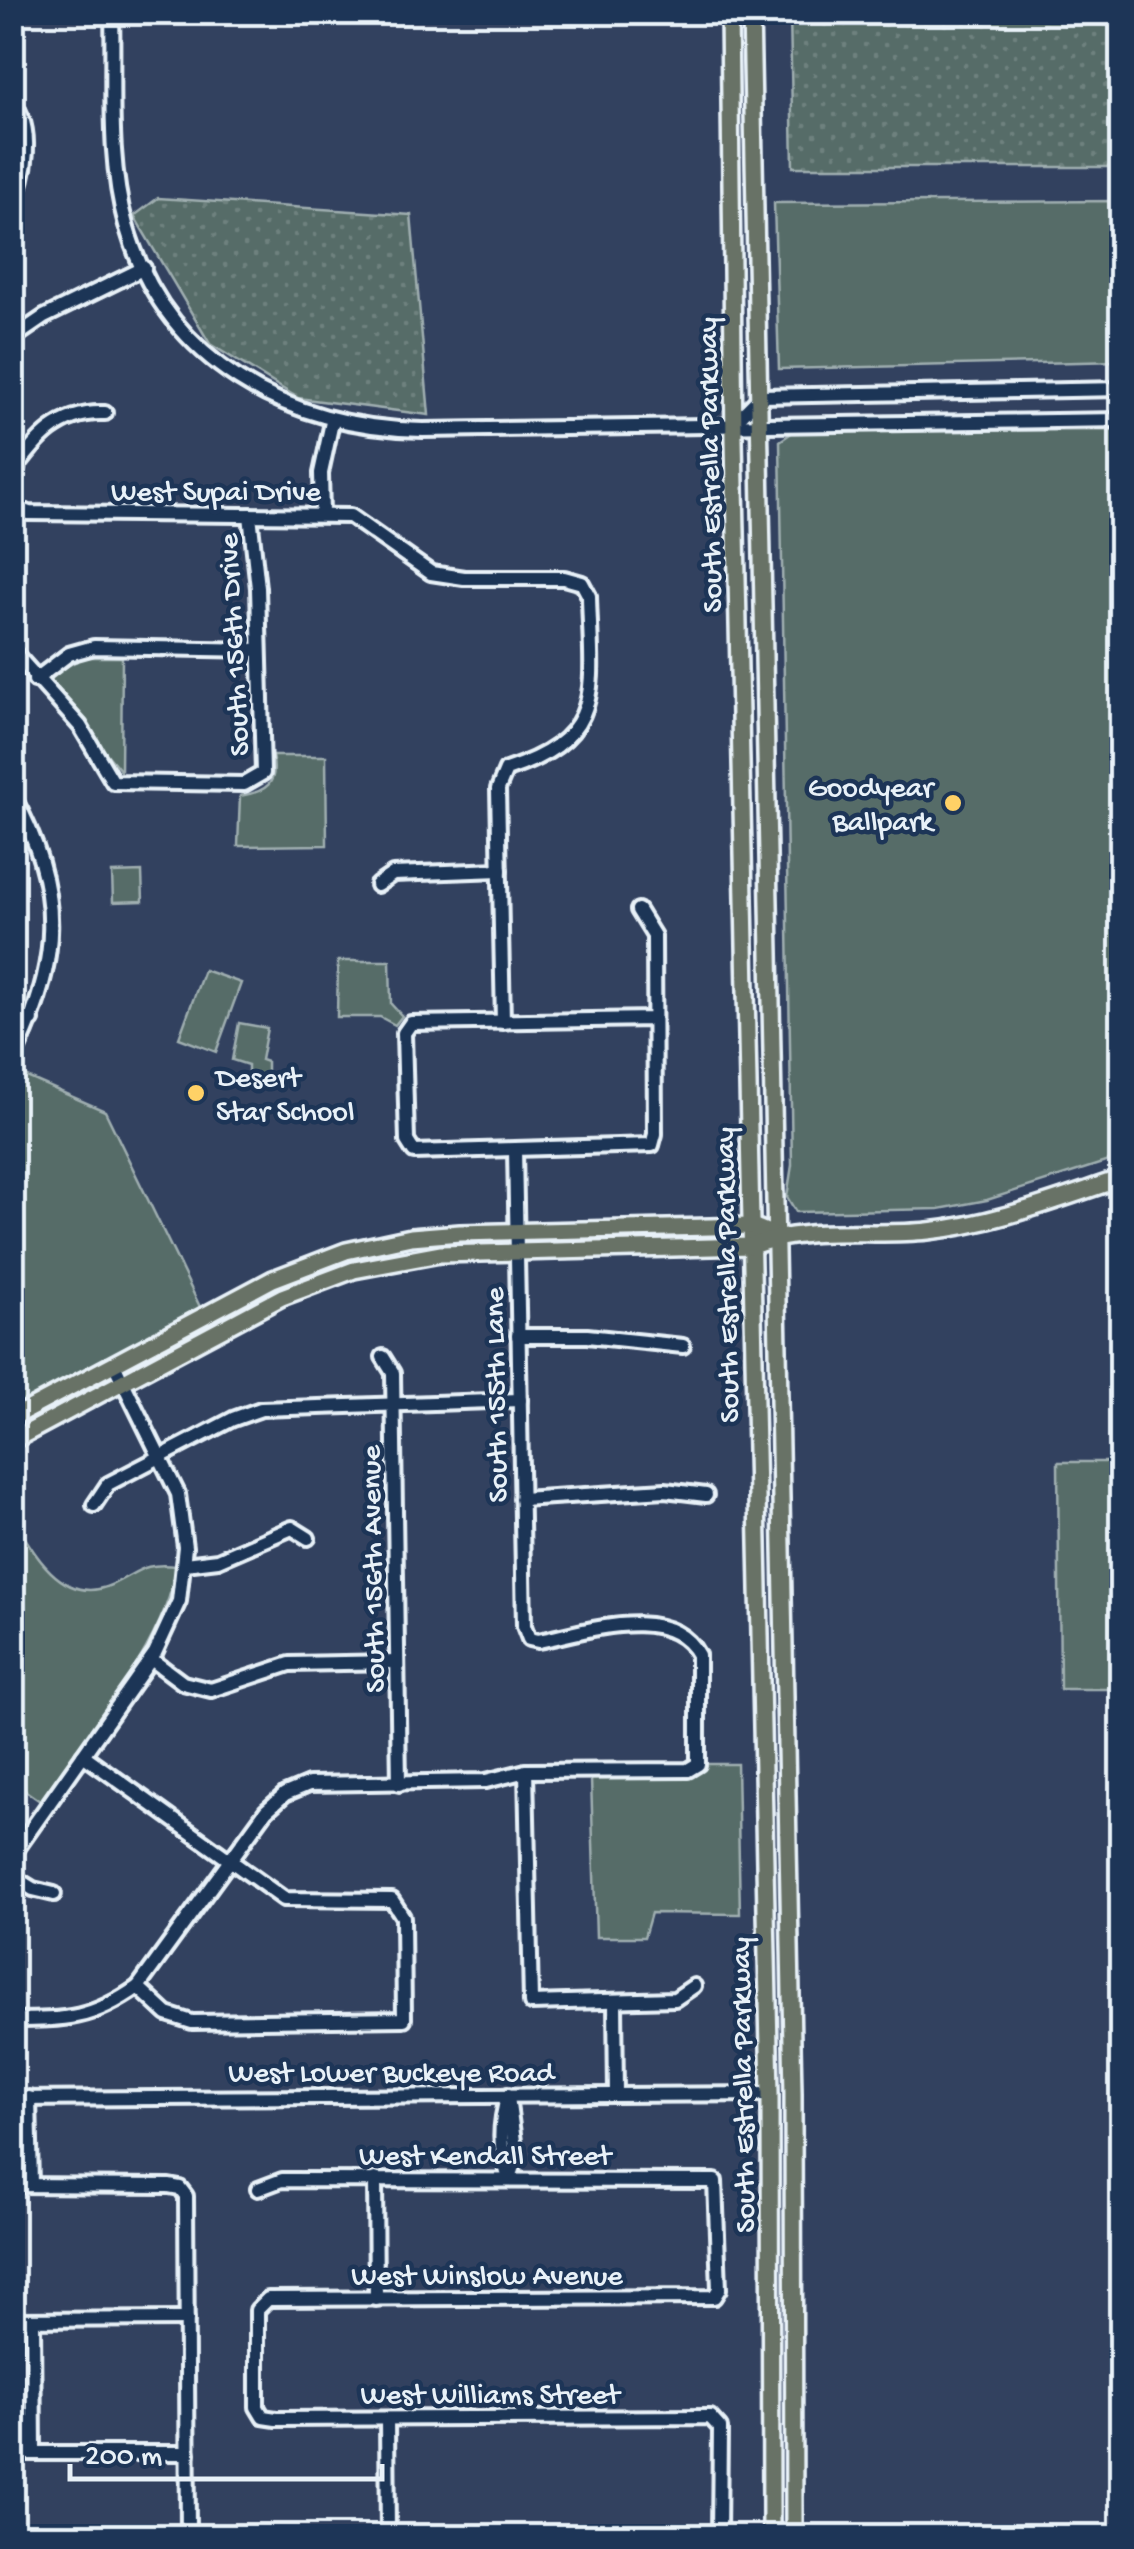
<svg xmlns="http://www.w3.org/2000/svg" width="1134" height="2549" viewBox="0 0 1134 2549" font-family="'Gochi Hand',sans-serif">
	<style>
		.grass { fill: url(#grass-dots); stroke: #9faeb0; stroke-width: 2.5 }
		.park { fill: #566c68; stroke: #9faeb0; stroke-width: 2.5 }
		.lines { fill: none; stroke-linecap: round; stroke-linejoin: round }
		.minor-casing { stroke: #e8f1f8; stroke-width: 20 }
		.major-casing { stroke: #e8f1f8; stroke-width: 22 }
		.minor { stroke: #1d3557; stroke-width: 12 }
		.major { stroke: #687266; stroke-width: 15 }
		.poi-dot { fill: #ffd166; stroke: #1d3557; stroke-width: 4 }
		.labels { text-anchor: middle; stroke-width: 9; stroke-linejoin: round; paint-order: stroke }
		.street-label { font-size: 30px; fill: #e8f1f8; stroke: #1d3557 }
		.poi-label { font-size: 30px; fill: #e8f1f8; stroke: #1d3557; text-anchor: end }
	</style>
	<defs>
		<pattern id="grass-dots" width="8" height="8" patternUnits="userSpaceOnUse" patternTransform="scale(2.5)"><rect width="8" height="8" fill="#566c68"/><path d="M2 2h.1M6 6h.1" fill="none" stroke="#6e817e" stroke-width="1.8" stroke-linecap="round"/></pattern>
	</defs>
	<rect width="100%" height="100%" fill="#32415f"/>
	<filter id="ink" filterUnits="userSpaceOnUse"><feTurbulence type="fractalNoise" baseFrequency=".01" numOctaves="2"/><feDisplacementMap in="SourceGraphic" scale="20" xChannelSelector="R" yChannelSelector="G"/><feConvolveMatrix kernelMatrix="1 2 1 2 8 2 1 2 1" color-interpolation-filters="sRGB"/></filter>
	<g filter="url(#ink)">
		<!-- grass -->
		<g class="grass">
			<path d="M790 13H1121V167H793Z"/>
			<path d="M158 198 411 215 429 415 298 398 210 344 134 216Z"/>
		</g>
		<!-- park -->
		<g class="park">
			<path d="M1121 201V361L779 369 774 203Z"/>
			<path d="M1121 430V1157L987 1200 939 1209 796 1212 787 1197 792 1165 780 441 793 432Z"/>
			<path d="M85 657H122L121 771 44 678Z"/>
			<path d="M272 756H326L327 845 238 846 240 796C266 792 279 783 272 756Z"/>
			<path d="M142 872 143 901 113 902 112 873Z"/>
			<path d="M338 961H390L391 1004 402 1016 395 1025 380 1017H337Z"/>
			<path d="M204 970 241 983 216 1052 179 1038Z"/>
			<path d="M239 1023 267 1028 261 1060 267 1062V1077L248 1076V1065L232 1060Z"/>
			<path d="M20 1074 105 1111 201 1309 21 1404 12 1399 13 1088Z"/>
			<path d="M1058 1462H1121V1689H1060Z"/>
			<path d="M13 1516C31 1550 62 1607 111 1585 139 1572 143 1562 176 1566 168 1642 84 1737 40 1801L13 1782Z"/>
			<path d="M708 1764H737L740 1914 651 1913 644 1937H596L591 1779 690 1778Z"/>
		</g>
		<g class="lines">
			<defs>
				<g id="minor">
					<path d="M112 12C114 82 107 158 126 225 165 363 288 428 423 430L1122 420"/>
					<path d="M12 101C35 128 26 176 12 207"/>
					<path d="M12 339 44 317 144 268"/>
					<path d="M734 423 761 396 1122 389"/>
					<path d="M12 474C36 439 60 411 105 413"/>
					<path d="M12 507 29 513 350 516 431 573 464 578H564L582 583 589 596C591 687 608 737 506 770L498 789 503 1022"/>
					<path d="M322 515 321 473 332 422"/>
					<path d="M12 650 80 726 113 782 244 784 263 773 258 588 250 515"/>
					<path d="M35 680 69 654 94 647 259 650"/>
					<path d="M12 794C65 889 61 965 12 1061"/>
					<path d="M377 885 393 874 500 870"/>
					<path d="M638 910 654 936 655 1134 652 1145 414 1152 407 1141 404 1033 411 1023 654 1019"/>
					<path d="M12 1014 32 1020"/>
					<path d="M518 1336H587L683 1346"/>
					<path d="M383 1357 393 1373 399 1784"/>
					<path d="M521 1499 665 1490 706 1495"/>
					<path d="M94 1505 108 1484 233 1419 261 1409 520 1400"/>
					<path d="M185 1564 218 1560 292 1528 308 1538"/>
					<path d="M151 1659 183 1683 211 1690 290 1664 397 1662"/>
					<path d="M526 1771 531 2003 675 1999 694 1986"/>
					<path d="M12 1856 155 1653 179 1601 185 1547 178 1494 114 1364"/>
					<path d="M12 1876 33 1889 54 1894"/>
					<path d="M138 1987 266 1811 285 1794 309 1784 486 1781 526 1771 688 1770 698 1764V1655C669 1601 583 1633 538 1641L529 1639 524 1626 515 1150"/>
					<path d="M615 2003 616 2094"/>
					<path d="M12 2020C66 2020 93 2019 138 1987L167 2014 192 2022 404 2019 403 1917 392 1900 284 1899 83 1755"/>
					<path d="M508 2095C499 2125 499 2149 509 2179"/>
					<path d="M508 2097 516 2156 509 2179"/>
					<path d="M29 2098 31 2185"/>
					<path d="M12 2099 770 2094"/>
					<path d="M375 2179 376 2299"/>
					<path d="M12 2185 169 2186 180 2188 186 2196 188 2536"/>
					<path d="M258 2189 282 2180 715 2181 719 2289 714 2297 268 2299 257 2310V2407L263 2417 276 2419 710 2417 720 2428 719 2536"/>
					<path d="M12 2320 187 2319"/>
					<path d="M33 2320 34 2453"/>
					<path d="M387 2419 388 2536"/>
					<path d="M12 2453H188"/>
				</g>
				<g id="major">
					<path d="M729 12 734 440 770 2094 771 2536"/>
					<path d="M751 12 793 2093 794 2536"/>
					<path d="M12 1418 273 1279 346 1251 411 1237 460 1233 752 1226 776 1236"/>
					<path d="M12 1441 282 1297 354 1270 440 1254 752 1246C805 1225 871 1237 928 1231 995 1224 1058 1199 1122 1178"/>
				</g>
			</defs>
			<!-- minor casing -->
			<use href="#minor" class="minor-casing"/>
			<!-- major casing -->
			<use href="#major" class="major-casing"/>
			<!-- minor -->
			<use href="#minor" class="minor"/>
			<!-- major -->
			<use href="#major" class="major"/>
		</g>
	</g>
	<!-- markers -->
	<g class="poi-dot">
		<circle cx="953" cy="803" r="10"/>
		<circle cx="196" cy="1093" r="10"/>
	</g>
	<g class="labels">
		<!-- street labels -->
		<g class="street-label">
			<text transform="translate(708 465) rotate(-91)" y="10">South Estrella Parkway</text>
			<text x="216" y="500">West Supai Drive</text>
			<text transform="translate(232 645) rotate(-93)" y="10">South 156th Drive</text>
			<text transform="translate(725 1275) rotate(-91)" y="10">South Estrella Parkway</text>
			<text transform="translate(494 1395) rotate(-91)" y="10">South 155th Lane</text>
			<text transform="translate(371 1569) rotate(-91)" y="10">South 156th Avenue</text>
			<text x="391" y="2081">West Lower Buckeye Road</text>
			<text transform="translate(741 2085) rotate(-91)" y="10">South Estrella Parkway</text>
			<text x="485" y="2164">West Kendall Street</text>
			<text x="487" y="2284">West Winslow Avenue</text>
			<text x="490" y="2403">West Williams Street</text>
		</g>
		<!-- poi labels -->
		<g class="poi-label">
			<text x="933" y="796">Goodyear<tspan x="933" dy="34">Ballpark</tspan></text>
			<text x="216" y="1086" text-anchor="start">Desert<tspan x="216" dy="34">Star School</tspan></text>
		</g>
	</g>
	<!-- margin -->
	<rect width="1134" height="2549" fill="none" stroke="#1d3557" stroke-width="50"/>
	<rect x="25" y="25" width="1084" height="2499" fill="none" stroke="#e8f1f8" stroke-width="4" filter="url(#ink)"/>
	<!-- scale -->
	<path d="M70 2464v15h312v-15" fill="none" stroke="#e8f1f8" stroke-width="5"/>
	<text x="85" y="2464" font-size="30" fill="#e8f1f8" stroke="#1d3557" stroke-width="8" paint-order="stroke">200 m</text>
</svg>
